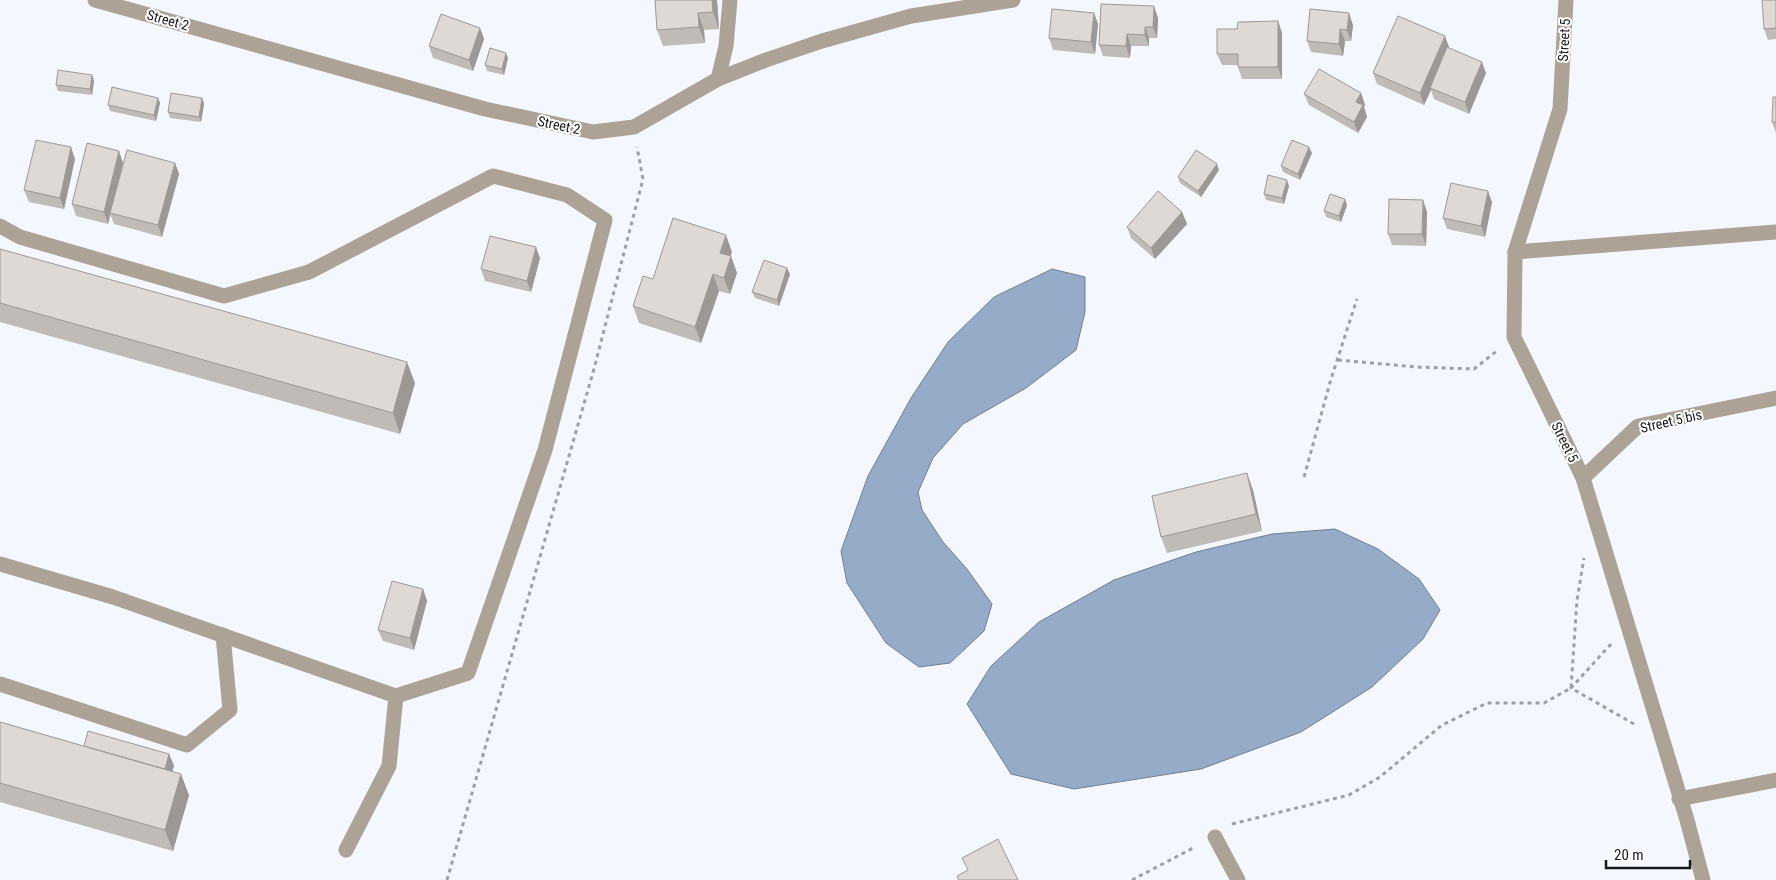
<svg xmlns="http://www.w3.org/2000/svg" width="1776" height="880" viewBox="0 0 1776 880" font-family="'Roboto Condensed',sans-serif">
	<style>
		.water { fill: #95abc7; stroke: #707f93 }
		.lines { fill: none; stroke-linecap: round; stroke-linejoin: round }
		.path { stroke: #9da0a4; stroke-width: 3; stroke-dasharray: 4 4; stroke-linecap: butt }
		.minor { stroke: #aca295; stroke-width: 15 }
		.wall { fill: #bfbbb7 }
		.shaded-wall { fill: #9b9895 }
		.building { fill: #ded9d5; stroke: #9b9895 }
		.labels { text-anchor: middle; stroke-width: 4; stroke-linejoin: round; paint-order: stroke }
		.street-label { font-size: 14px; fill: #18191b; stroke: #fff }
	</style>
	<rect width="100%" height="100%" fill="#f4f7fd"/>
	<!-- water -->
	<g class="water">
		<path d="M1052 269 1085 277V312L1076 350 1026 388 963 424 933 458 918 492 922 510 943 542 967 569 992 604 984 631 950 663 919 667 886 643 847 583 841 551 868 476 911 398 948 342 994 297Z"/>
		<path d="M1335 529 1378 549 1419 579 1440 610 1423 639 1372 687 1301 732 1201 769 1074 789 1011 774 967 704 991 666 1039 622 1114 580 1196 552 1272 534Z"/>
	</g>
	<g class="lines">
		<!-- path -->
		<g class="path">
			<path d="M1338 360 1417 367 1474 369 1498 350"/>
			<path d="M1304 477 1331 379 1357 299"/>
			<path d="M1611 644 1571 688 1634 724"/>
			<path d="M1232 824 1349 795 1380 777 1442 725 1487 703H1544L1571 688 1577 600 1584 558"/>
			<path d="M447 880 594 369 643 179 637 147"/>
			<path d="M1132 880 1195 847"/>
		</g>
		<!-- minor -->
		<g class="minor">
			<path d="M95 0 485 109 593 132 634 127 718 79 766 60 822 41 911 16 1013 0"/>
			<path d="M1566 0 1560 109 1515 252 1514 337 1583 478 1687 820 1703 880"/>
			<path d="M718 79 726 46 730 0"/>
			<path d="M0 226 20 237 224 296 309 272 493 176 567 195 605 220 545 450 468 673 396 696 113 597 0 564"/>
			<path d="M1515 252 1776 232"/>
			<path d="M1583 478 1638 426 1776 398"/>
			<path d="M0 684 187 745 230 710 223 635"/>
			<path d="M1679 799 1776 780"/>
			<path d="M1215 837 1238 880"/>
			<path d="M346 850 389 766 396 696"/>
		</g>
	</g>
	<!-- wall -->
	<g class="wall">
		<path d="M655 0H717L719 29 704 30 705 43 663 46 657 30Z"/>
		<path d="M1776 0V39L1768 40 1764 29Z"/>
		<path d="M1094 13 1098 24 1095 54 1053 50 1049 38Z"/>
		<path d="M1158 18 1157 38H1149V46H1131L1130 58 1103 56 1099 45Z"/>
		<path d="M1278 21 1282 33V79H1242L1238 67V65H1222L1217 54 1237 29Z"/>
		<path d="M1353 25 1351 41H1345L1343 56 1311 52 1307 41Z"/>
		<path d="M480 28 484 39 473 71 433 58 429 46Z"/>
		<path d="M1449 47V48L1486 73 1469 114 1434 99 1431 90 1424 105 1377 84 1373 73Z"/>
		<path d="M508 58 504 75 487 71 485 65Z"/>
		<path d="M92 75 94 81 92 95 58 91 56 85Z"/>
		<path d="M1361 93 1365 105 1364 107 1367 117 1358 133 1309 105 1304 94Z"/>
		<path d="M1776 97V133L1772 122Z"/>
		<path d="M158 98 160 103 156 121 110 111 108 105Z"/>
		<path d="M202 98 204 104 201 122 170 118 168 112Z"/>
		<path d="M1312 153 1300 180 1283 172 1281 166Z"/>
		<path d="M75 159 64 209 29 202 24 190Z"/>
		<path d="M123 163 117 187 175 163 179 174 162 237 114 224 110 214 108 224 76 216 72 204Z"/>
		<path d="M1219 170 1201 197 1180 183 1178 177Z"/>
		<path d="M1289 186 1284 204 1266 200 1264 194Z"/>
		<path d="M1423 200 1427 212 1426 246 1392 245 1388 234Z"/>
		<path d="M1492 202 1485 237 1447 229 1443 218Z"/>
		<path d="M1347 205 1341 222 1326 217 1324 211Z"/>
		<path d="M1182 212 1187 224 1155 259 1131 238 1127 227Z"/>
		<path d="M0 249 415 383 400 434 0 322Z"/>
		<path d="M732 252 730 256 737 273 730 294 719 291 701 343 639 323 633 306 653 279Z"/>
		<path d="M540 258 531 292 485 281 481 269Z"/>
		<path d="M790 274 779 306 755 298 752 292Z"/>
		<path d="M1253 490 1262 531 1167 553 1161 537Z"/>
		<path d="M423 589 427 601 414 650 383 641 378 630Z"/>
		<path d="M0 722 84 746 169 754 174 766 172 771 189 795 173 851 0 802Z"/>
	</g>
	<!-- shaded-wall -->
	<g class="shaded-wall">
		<path d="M712 0H717L719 29 713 12Z"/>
		<path d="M1154 6 1158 18 1157 38 1153 27Z"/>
		<path d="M698 13 704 30 705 43 699 27Z"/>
		<path d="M1094 13 1098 24 1095 54 1091 42Z"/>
		<path d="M1349 13 1353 25 1351 41 1347 30Z"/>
		<path d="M1278 21 1282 33V79L1278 67Z"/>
		<path d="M1145 27 1149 38V46L1145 35Z"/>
		<path d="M480 28 484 39 473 71 469 60Z"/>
		<path d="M1340 29 1345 41 1343 56 1339 44Z"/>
		<path d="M1127 34 1131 46 1130 58 1126 46Z"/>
		<path d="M1445 36 1449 47 1431 88H1430L1431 90 1424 105 1420 93Z"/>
		<path d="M506 53 508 58 504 75 502 69Z"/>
		<path d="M1482 62 1486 73 1469 114 1465 102Z"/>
		<path d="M92 75 94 81 92 95 90 89Z"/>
		<path d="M1361 93 1365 105 1364 107 1367 117 1358 133 1354 122 1356 102Z"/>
		<path d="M158 98 160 103 156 121 154 115Z"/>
		<path d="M202 98 204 104 201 122 199 117Z"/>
		<path d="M71 147 75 159 64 209 60 198Z"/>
		<path d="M1309 147 1312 153 1300 180 1298 174Z"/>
		<path d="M119 151 123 163 108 224 104 212Z"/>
		<path d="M175 163 179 174 162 237 158 225Z"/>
		<path d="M1217 164 1219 170 1201 197 1198 191Z"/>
		<path d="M1287 180 1289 186 1284 204 1282 198Z"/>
		<path d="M1488 191 1492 202 1485 237 1481 226Z"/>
		<path d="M1345 199 1347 205 1341 222 1339 216Z"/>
		<path d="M1423 200 1427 212 1426 246 1422 234Z"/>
		<path d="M1182 212 1187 224 1155 259 1151 248Z"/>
		<path d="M726 235 732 252 726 269 720 253Z"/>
		<path d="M536 247 540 258 531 292 527 281Z"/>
		<path d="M731 256 737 273 730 294 724 278Z"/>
		<path d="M787 268 790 274 779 306 777 300Z"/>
		<path d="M713 274 719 291 701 343 695 327Z"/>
		<path d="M407 362 415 383 400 434 393 413Z"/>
		<path d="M1247 473 1253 490 1262 531 1256 514Z"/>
		<path d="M423 589 427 601 414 650 410 638Z"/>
		<path d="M169 754 174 766 167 788 163 776Z"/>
		<path d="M181 774 189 795 173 851 165 830Z"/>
	</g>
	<!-- building -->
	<g class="building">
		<path d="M655 0H712L713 12 698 13 699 27 657 30Z"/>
		<path d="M1762 0H1776V28L1764 29Z"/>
		<path d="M1101 4 1154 6 1153 27H1145V35L1127 34 1126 46 1099 45Z"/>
		<path d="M1052 9 1094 13 1091 42 1049 38Z"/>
		<path d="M1310 9 1349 13 1347 30 1340 29 1339 44 1307 41Z"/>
		<path d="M441 14 480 28 469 60 429 46Z"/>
		<path d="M1398 16 1445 36 1420 93 1373 73Z"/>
		<path d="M1278 21V67H1238V54H1217V29H1237L1238 22Z"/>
		<path d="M1447 47 1482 62 1465 102 1430 88Z"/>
		<path d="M490 48 506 53 502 69 485 65Z"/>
		<path d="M1319 69 1361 93 1356 102 1363 105 1354 122 1304 94Z"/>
		<path d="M58 70 92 75 90 89 56 85Z"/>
		<path d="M112 87 158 98 154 115 108 105Z"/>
		<path d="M171 93 202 98 199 117 168 112Z"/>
		<path d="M1773 97H1776V123L1772 122Z"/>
		<path d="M36 140 71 147 60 198 24 190Z"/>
		<path d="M1292 140 1309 147 1298 174 1281 166Z"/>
		<path d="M87 143 119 151 104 212 72 204Z"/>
		<path d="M127 150 175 163 158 225 110 213Z"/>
		<path d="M1196 150 1217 164 1198 191 1178 177Z"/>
		<path d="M1268 175 1287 180 1282 198 1264 194Z"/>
		<path d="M1451 183 1488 191 1481 226 1443 218Z"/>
		<path d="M1158 191 1182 212 1151 248 1127 227Z"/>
		<path d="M1330 194 1345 199 1339 216 1324 211Z"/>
		<path d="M1389 199 1423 200 1422 234H1388Z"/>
		<path d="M673 218 726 235 720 253 731 256 724 278 713 274 695 327 633 306 643 276 653 279Z"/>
		<path d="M490 236 536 247 527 281 481 269Z"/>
		<path d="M0 249 407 362 393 413 0 303Z"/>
		<path d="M764 260 787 268 777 300 752 292Z"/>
		<path d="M1247 473 1256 514 1161 537 1152 496Z"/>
		<path d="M392 581 423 589 410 638 378 630Z"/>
		<path d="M0 722 181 774 165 830 0 783Z"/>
		<path d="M88 731 169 754 165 769 84 746Z"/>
		<path d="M998 839 1018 880H959L957 876 968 870 962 858Z"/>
	</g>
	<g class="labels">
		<!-- street labels -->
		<g class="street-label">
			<text transform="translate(168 20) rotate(16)" y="5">Street 2</text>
			<text transform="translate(1564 40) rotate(-87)" y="5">Street 5</text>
			<text transform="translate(559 125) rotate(12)" y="5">Street 2</text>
			<text transform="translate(1671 421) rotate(-13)" y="5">Street 5 bis</text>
			<text transform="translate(1565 442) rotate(64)" y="5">Street 5</text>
		</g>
	</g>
	<!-- scale -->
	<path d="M1606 860v8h84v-8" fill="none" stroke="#18191b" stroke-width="2.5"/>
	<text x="1614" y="860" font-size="15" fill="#18191b" stroke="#ffffff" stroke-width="4" paint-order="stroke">20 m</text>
</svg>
